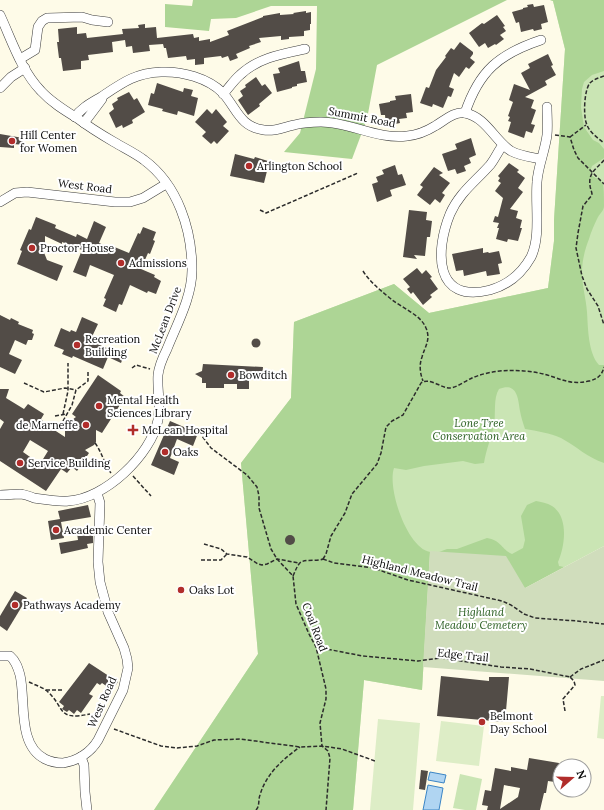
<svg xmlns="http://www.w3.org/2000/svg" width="604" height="810" viewBox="0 0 604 810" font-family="Lora,serif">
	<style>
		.green { fill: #cae5b4 }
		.forest { fill: #add595 }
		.cemetery { fill: #d0ddbc }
		.pitch { fill: #ddedc6 }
		.water { fill: #b0d5f2; stroke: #3b85c5 }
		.building { fill: #524c47; fill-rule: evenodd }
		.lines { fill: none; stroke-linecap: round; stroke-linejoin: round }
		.street-casing { stroke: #3d3d3d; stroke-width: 10 }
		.path { stroke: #2c2c2c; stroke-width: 1.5; stroke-dasharray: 4 2; stroke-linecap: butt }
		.street { stroke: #fff; stroke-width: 9 }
		.poi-dot { fill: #b12d2b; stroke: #fff; stroke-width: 1.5 }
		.labels { text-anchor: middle; stroke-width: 4; stroke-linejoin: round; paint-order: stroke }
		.street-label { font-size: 11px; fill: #0a0a0a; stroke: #fff }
		.poi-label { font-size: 11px; fill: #0a0a0a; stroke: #fff; text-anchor: start }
		.park-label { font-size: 11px; font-style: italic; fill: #285d1f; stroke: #fff }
	</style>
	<rect width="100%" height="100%" fill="#fefbe8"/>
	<!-- green -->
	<g class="green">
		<path d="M550 0H604V546L525 588 506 556 430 552 422 690 364 680 353 810H154L258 654 241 463 291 398 294 322 394 284 429 313 548 288 554 241V220L565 49 553 1Z"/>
		<path d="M460 774 482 779 476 810H465L453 808Z"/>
	</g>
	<!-- forest -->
	<g class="forest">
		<path d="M193 0H507L377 65 367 119 352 159 284 152 300 133 316 69 317 6H271L236 18 211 19 209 31 165 27V4L192 6Z"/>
		<path d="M550 0H604V71L592 75 584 82 582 89 581 107 584 127 593 140 599 143 604 149V158L592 166C587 179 598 176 603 184 604 189 604 200 604 206 604 211 599 214 597 219 594 225 591 232 589 239 585 249 582 261 582 272 582 286 586 298 587 312 588 327 588 353 599 365H604V463C588 458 576 446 561 438 550 433 537 431 525 429 523 423 521 417 520 411 518 398 517 382 499 389 493 398 496 414 494 426 491 438 486 450 484 463L475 464 463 461 424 466 406 470 394 468C387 488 407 548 430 552L422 690 364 680 353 810H154L258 654 241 463 291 398 294 322 394 284 429 313 548 288 554 241V220L565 49 553 1Z"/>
		<path d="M536 501C541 502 547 503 552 506 569 517 565 546 558 562L559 566 564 567 525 588 439 552 447 549H457L487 538C501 540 501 549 512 554L523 548 525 540 521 516 527 505Z"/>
	</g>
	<!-- cemetery -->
	<path class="cemetery" d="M604 546V681L423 667 430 551 506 556 525 588Z"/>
	<!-- pitch -->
	<g class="pitch">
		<path d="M601 696H604V739L597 738Z"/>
		<path d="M378 719 420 723 413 810H370Z"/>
		<path d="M441 721 484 726 479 766 436 761Z"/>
	</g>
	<!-- water -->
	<g class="water">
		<path d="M430 772 446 775 444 783 428 780Z"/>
		<path d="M428 785 443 788 439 810H423Z"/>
	</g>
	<!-- building -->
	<g class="building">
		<path d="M533 4 534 7 544 5 548 22 541 24 542 29 534 31 533 29 521 32 519 22 516 23 512 12 523 9V8L528 7 527 5Z"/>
		<path d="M306 11V13L311 12V24H310V30L304 31V36L289 37V39L281 40V36L259 38 261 42 249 46 250 48 236 54 238 58 230 61 228 56 222 58 221 56 204 58V64L195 65V59L187 60 186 56 168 58 166 48H164L163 44 149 45 150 51 133 53 132 46 126 47 125 40 112 42 113 52 88 55 89 60 81 61V69L63 71 61 58H59L57 42H59L58 29 77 27V34L86 33 87 38 123 34 122 29 139 28 138 25 145 24V28L156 27 157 38 193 34 194 38 199 37V41L210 39V42L229 35 227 31 263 17V16L280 13V15L294 14 293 13Z"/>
		<path d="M497 15 505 26 503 27 506 31 500 35 504 39 496 45 495 44 488 48 485 43 479 47 469 33 482 23 484 24Z"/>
		<path d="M460 42 473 52V54L470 58 475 62 469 69 466 67 459 77 454 73 449 87 454 89 451 97 448 96 443 108 433 104 432 107 420 103 426 87 429 88 436 70 446 57 445 56 451 48 454 50Z"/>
		<path d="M548 54 553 65 551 66 556 75 545 81 547 85 525 97 534 100 531 108 536 110 531 124 535 125 532 133 526 131 524 138 508 132 511 122 508 121 510 117 508 116 513 102 509 100 514 84 530 90 521 73 530 68 528 64Z"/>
		<path d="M299 61 301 71H305L307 82 297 84V86L292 87V88L277 92 273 74 280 73 278 68Z"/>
		<path d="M256 77 262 86 265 84 272 93 259 104 260 106 248 115 238 100 243 96 240 91 246 87 245 85Z"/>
		<path d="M157 83 183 92 184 88 193 90 191 96 198 98 194 116 178 111 177 115 162 111 163 109 148 105 151 93 154 94Z"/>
		<path d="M129 92 134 100 137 98 145 112 132 120 133 123 123 128 122 125 116 128 109 113 114 109 112 104 118 100 117 98Z"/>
		<path d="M411 94 413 112 406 113 407 118 399 119 400 123 386 126 385 115H381L379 104 390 102V101L396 100 395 96Z"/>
		<path d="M207 109 212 114 216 109 227 122 223 126 229 131 217 144 214 141 211 144 202 136 206 132 195 122Z"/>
		<path d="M0 134 23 138V145L14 144V148L0 147Z"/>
		<path d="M471 138 476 155 469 158 471 163 464 166 466 171 457 174 455 169 448 171 442 154 457 149 455 144Z"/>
		<path d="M235 154 254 159 255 157 268 161 265 170 267 171 264 183 230 176Z"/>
		<path d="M509 163 519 170 517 172 525 178 518 188 523 192 510 209 518 211 516 218 522 220 520 228H522L518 241 508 239 507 242 496 239 499 228H497L499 223 493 222 495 216 498 217 503 198 495 191 501 183 498 181 500 178 498 176Z"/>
		<path d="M395 165 398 175 402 174 406 185 390 190 392 196 377 202 372 184 378 182 376 177 384 174 382 170Z"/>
		<path d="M434 167 443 173 439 175 450 183 442 193 445 195 440 203 435 199 430 205 417 195 423 187 420 185Z"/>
		<path d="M409 210 427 212 426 220 432 221 430 237H427L425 256 414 255 417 259 403 257Z"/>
		<path d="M36 217 56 225 55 228 76 237 77 234 87 239 94 221 106 227 99 243 111 248 112 246 129 253 138 233 140 234 143 227 156 232 153 240 155 241 150 254 148 253 141 269 155 275 154 277 161 281 156 294 148 291 147 293 130 285 122 305 119 304 116 312 103 306 106 299 104 298 114 275 90 265 86 277 73 272 82 250 62 242V244L45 236V246L43 250 47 260 63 266 57 281 17 264 22 251 20 250 29 229 31 230Z"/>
		<path d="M483 248V253L488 252 489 253 499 251 502 263 498 264 500 274 487 276 486 271 464 276 463 270 456 271 452 254Z"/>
		<path d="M417 268 422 274 426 270 432 277 430 278 438 289 430 295 432 297 423 305 413 292 411 294 407 289 410 287 403 279Z"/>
		<path d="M0 315 10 320 11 318 19 322 18 324 33 330 32 333 34 334 32 340H28L26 345 15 340 9 354 22 360 15 374 0 367Z"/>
		<path d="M82 317 98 324 90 341 124 355 121 363 108 357 103 369 73 356 72 358 62 354 64 350 54 346 61 328 70 332 71 330 76 332Z"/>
		<circle cx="256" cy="343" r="4.5"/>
		<path d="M203 364 263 367 262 378 249 377V389H237V384H224V388H206V383H202V378L195 374 202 371Z"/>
		<path d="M98 375 121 391 120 393 125 397 102 433 96 430V442L94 445 85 450 89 453 77 471 72 467 67 473 61 469 46 491 0 461V429L4 422 0 419V389H9L6 398 24 409 28 404 44 414 41 419 43 421 42 422 65 437V425L76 417 72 414ZM30 440 48 451 40 464 23 452Z"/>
		<path d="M170 421 198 433 193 446 177 439 170 458 179 462 174 475 151 465Z"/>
		<path d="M88 505 91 517 61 522 64 538 51 540 48 521 60 519 58 511Z"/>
		<path d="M93 530V543L87 544 88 548 61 554 59 543 78 540 77 533Z"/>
		<circle cx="290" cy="540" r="5"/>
		<path d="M15 591 27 598 7 631 0 626V616Z"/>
		<path d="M89 663 118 682 112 690 102 683 100 685 97 683 89 694 93 696 81 713 77 710 74 714 69 710 67 712 62 709 64 706 59 702Z"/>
		<path d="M441 676 489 681V677H509L505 722 437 716Z"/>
		<path d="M529 758 559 763 555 782 548 781 546 793H544L540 810H487L488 806 482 805 485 790 491 791 495 768 511 771V767L527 770ZM504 785 520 788 518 797 500 809Z"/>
		<path d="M421 770 428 771 425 790 419 789Z"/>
	</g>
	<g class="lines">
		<defs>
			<g id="street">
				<path d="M0 15C12 41 21 70 41 91 51 102 64 110 77 118 89 127 102 135 114 142 124 148 135 153 144 160 178 185 192 230 192 270 192 297 177 324 167 349 163 357 159 366 158 375 157 390 161 405 158 420 151 455 105 499 68 501 61 502 41 499 34 498 30 496 25 495 21 494 14 494 7 495 0 495"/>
				<path d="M20 59 35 50 38 27 42 21 47 18 82 17 92 20 108 22"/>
				<path d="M0 88 11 77 25 68"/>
				<path d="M223 94C229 88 233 81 240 75 258 58 281 54 305 49"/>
				<path d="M465 113C479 71 499 54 541 40"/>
				<path d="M75 117C81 108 91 103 101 97 122 83 135 73 161 72 182 71 208 78 223 93 237 109 240 127 264 130 274 132 284 127 294 125 302 123 312 122 321 122 350 122 378 140 407 136 417 135 427 131 435 126 444 121 454 111 465 113 486 117 495 141 511 151 520 156 531 157 541 159"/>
				<path d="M84 123 102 99"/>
				<path d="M503 145C498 151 495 159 490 165 476 181 459 193 450 214 435 251 434 304 490 290 508 285 522 273 531 257 541 237 535 205 537 182 538 166 545 151 547 135 548 126 547 116 547 107"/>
				<path d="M0 202 15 193 27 192 115 202H130L143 198 166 184"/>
				<path d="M0 656H10C16 661 18 668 20 675 26 701 17 745 45 759 51 762 57 763 63 763 78 761 91 752 98 740L123 690 128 668 127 659 124 648 108 612 100 582 98 562 100 503 97 493"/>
				<path d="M81 757 84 765 85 792 87 810"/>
			</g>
		</defs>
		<!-- street casing -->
		<use href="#street" class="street-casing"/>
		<!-- path -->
		<g class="path">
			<path d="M604 76C599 78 594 79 590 83 584 90 583 117 587 125 590 133 598 138 604 143"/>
			<path d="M555 135 570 137 574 150 578 158 604 184"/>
			<path d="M570 137 586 125"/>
			<path d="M604 160C598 168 588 172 590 185 590 189 592 191 592 195L583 206 578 233 576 248 582 276 587 289 598 306 604 325"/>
			<path d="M260 210 266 213 358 173"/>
			<path d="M363 271C370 282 380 290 391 299 402 308 421 315 426 328 431 340 425 346 422 357 419 365 420 373 423 381"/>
			<path d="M177 301 178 290"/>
			<path d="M132 368 136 365 150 369"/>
			<path d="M24 383 44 392 65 388 76 390"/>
			<path d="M63 414 68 391V363"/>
			<path d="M55 416 67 414"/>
			<path d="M63 421 72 405 76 390 88 381V371"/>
			<path d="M199 432 211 448 247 475 257 487 259 496V508L271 549 277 559 293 576 296 604 309 634 316 647 326 689V699L320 723 322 746 328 751 330 758 326 810"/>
			<path d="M95 443C102 452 104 464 111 473"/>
			<path d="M133 476 151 496"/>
			<path d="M204 544 221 549 227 554 247 557 258 564 262 565 267 564 277 559 299 563"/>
			<path d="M323 559 326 554 331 536 345 513 352 494 377 464 381 453 386 427 392 421 403 415 421 383C430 377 440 388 450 388 458 387 465 381 472 378 493 369 517 369 539 373 559 377 568 386 589 381 598 379 602 375 604 367"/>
			<path d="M323 559 334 563 373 568 408 580 502 601 511 605 524 614 535 618 577 621 604 624"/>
			<path d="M201 560H221L227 554"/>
			<path d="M293 576C295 572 296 568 299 564 303 558 316 562 323 559"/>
			<path d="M316 647 363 656 418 661 441 658 501 667 530 669 570 677"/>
			<path d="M570 677 581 669 604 660"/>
			<path d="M29 682C35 685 42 687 47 691 66 708 56 721 90 714"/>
			<path d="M46 690H64"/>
			<path d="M565 711 563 699 575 685 574 681 570 677"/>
			<path d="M114 729 161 746 177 748 197 746 214 740 240 739 300 747 322 746 342 749 375 761"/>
			<path d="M256 810C260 806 258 800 260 795 266 774 283 759 300 747"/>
		</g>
		<!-- street -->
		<use href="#street" class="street"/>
	</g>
	<!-- markers -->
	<g class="poi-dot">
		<circle cx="12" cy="141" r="4"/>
		<circle cx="249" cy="166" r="4"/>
		<circle cx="32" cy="248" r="4"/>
		<circle cx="121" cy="263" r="4"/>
		<circle cx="77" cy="345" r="4"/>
		<circle cx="231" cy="375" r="4"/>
		<circle cx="99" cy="406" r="4"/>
		<circle cx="86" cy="425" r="4"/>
		<path d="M131 424h4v4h4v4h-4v4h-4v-4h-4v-4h4z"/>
		<circle cx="165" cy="452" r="4"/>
		<circle cx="20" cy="463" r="4"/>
		<circle cx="56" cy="530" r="4"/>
		<circle cx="181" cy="590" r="4"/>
		<circle cx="15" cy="605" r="4"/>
		<circle cx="482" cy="722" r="4"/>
	</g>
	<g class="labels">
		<!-- street labels -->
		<g class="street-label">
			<text transform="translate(362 117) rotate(11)" y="4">Summit Road</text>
			<text transform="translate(85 186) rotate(7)" y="4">West Road</text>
			<text transform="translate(165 320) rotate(-69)" y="4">McLean Drive</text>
			<text transform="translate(420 573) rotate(14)" y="4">Highland Meadow Trail</text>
			<text transform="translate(315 627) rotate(69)" y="4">Coal Road</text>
			<text transform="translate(463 655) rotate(6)" y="4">Edge Trail</text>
			<text transform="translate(102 702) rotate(-66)" y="4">West Road</text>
		</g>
		<!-- poi labels -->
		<g class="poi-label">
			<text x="20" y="139">Hill Center<tspan x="20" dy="13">for Women</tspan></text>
			<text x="257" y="170">Arlington School</text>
			<text x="40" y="252">Proctor House</text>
			<text x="129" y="267">Admissions</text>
			<text x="85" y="343">Recreation<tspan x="85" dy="13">Building</tspan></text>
			<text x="239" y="379">Bowditch</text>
			<text x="107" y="404">Mental Health<tspan x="107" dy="13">Sciences Library</tspan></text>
			<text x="78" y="429" text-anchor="end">de Marneffe</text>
			<text x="142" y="434">McLean Hospital</text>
			<text x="173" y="456">Oaks</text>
			<text x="28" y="467">Service Building</text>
			<text x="64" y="534">Academic Center</text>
			<text x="189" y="594">Oaks Lot</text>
			<text x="23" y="609">Pathways Academy</text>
			<text x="490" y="720">Belmont<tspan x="490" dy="13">Day School</tspan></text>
		</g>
		<!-- park labels -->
		<g class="park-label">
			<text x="479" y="427">Lone Tree<tspan x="479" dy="13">Conservation Area</tspan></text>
			<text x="481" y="616">Highland<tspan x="481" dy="13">Meadow Cemetery</tspan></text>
		</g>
	</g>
	<!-- north arrow -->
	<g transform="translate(572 778) rotate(70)"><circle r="19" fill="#ffffff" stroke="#9d9d9d"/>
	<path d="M0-3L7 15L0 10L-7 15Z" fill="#b12d2b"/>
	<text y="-6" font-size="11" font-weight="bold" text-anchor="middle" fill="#0a0a0a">N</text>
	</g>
</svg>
